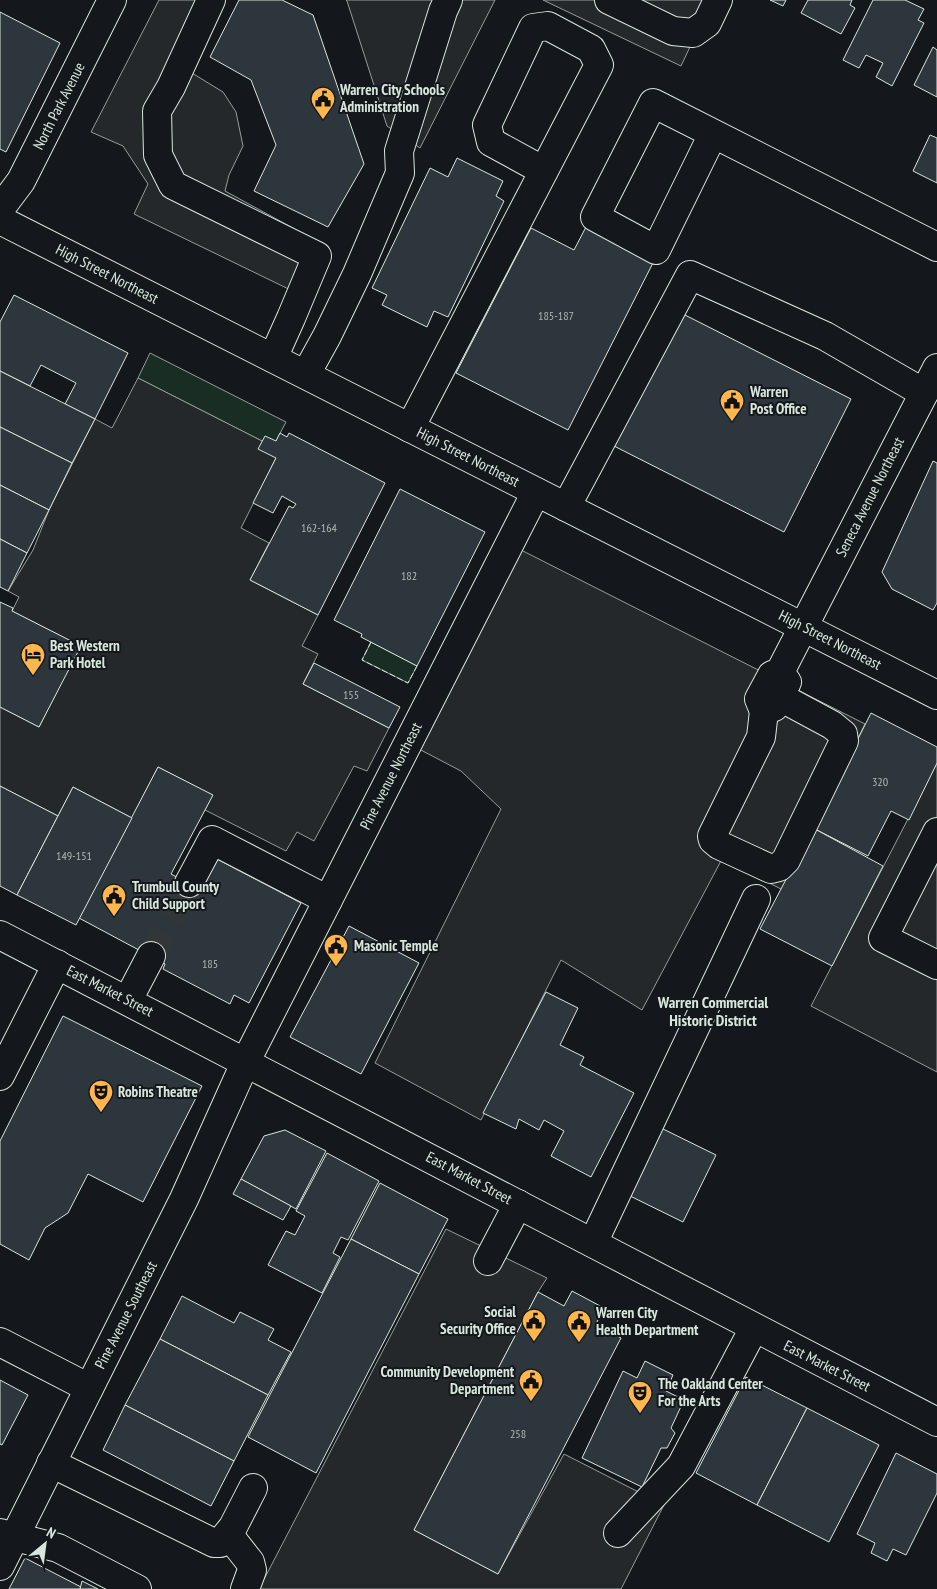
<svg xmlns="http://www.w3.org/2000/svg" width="937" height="1589" viewBox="0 0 937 1589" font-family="'PT Sans Narrow',sans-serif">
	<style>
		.green { fill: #1a2d24; stroke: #939e99 }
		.parking { fill: #24282b; stroke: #939e99 }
		.building { fill: #2c363c; stroke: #d8e6dc }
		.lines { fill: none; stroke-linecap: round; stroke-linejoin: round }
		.minor-tunnel { stroke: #313739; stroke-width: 28; stroke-dasharray: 28 14; stroke-linecap: butt }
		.minor-casing { stroke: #d8e6dc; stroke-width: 30 }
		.major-casing { stroke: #d8e6dc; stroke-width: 30 }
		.minor { stroke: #14181c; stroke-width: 28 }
		.major { stroke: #14181c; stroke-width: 28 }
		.fence { stroke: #d8e6dc; stroke-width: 1; stroke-dasharray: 6 2.5; stroke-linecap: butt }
		.labels { text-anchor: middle; stroke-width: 4; stroke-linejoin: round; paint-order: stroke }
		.number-label { font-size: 12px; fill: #adbab4 }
		.poi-label { font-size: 15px; font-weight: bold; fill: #d8e6dc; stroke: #14181c; text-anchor: start }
		.street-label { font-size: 15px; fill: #d8e6dc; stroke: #14181c }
		.neighbourhood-label { font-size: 16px; font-weight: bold; fill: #d8e6dc; stroke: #14181c }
	</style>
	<rect width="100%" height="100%" fill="#14181c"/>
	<!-- green -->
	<g class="green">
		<path d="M150 353 286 422 276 441H262L138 378Z"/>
		<path d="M371 642 417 666 408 683 362 660Z"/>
	</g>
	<!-- parking -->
	<g class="parking">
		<path d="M159 0H222L187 70 223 92 236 112 243 146 229 175 225 191 326 246 303 296 134 214 148 184 123 146 91 132Z"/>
		<path d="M346 0H495L420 148 387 126 347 1Z"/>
		<path d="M543 0H712L681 66Z"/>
		<path d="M138 378 262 441 276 458 241 528 269 543 250 580 318 615 302 646 318 654 303 684 389 728 367 771 354 766 314 841 297 832 286 851 205 810 212 795 158 767 132 818 73 787 58 816 0 786V707L39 727 80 646 12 611 19 597 8 591 33 550 49 510 95 419 112 428Z"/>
		<path d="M521 550 865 724 783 890 722 859 642 1010 561 960 481 1120 375 1063 501 809 461 771 417 748Z"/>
		<path d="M937 763V1072L811 1006Z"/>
		<path d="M446 1229 547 1278 538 1292 414 1530 498 1574 564 1454 664 1505 621 1589H259Z"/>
	</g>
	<!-- building -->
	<g class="building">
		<path d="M239 0H282L313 15 364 164 328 227 254 191 276 145 251 80 210 57Z"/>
		<path d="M770 0H786L783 6Z"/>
		<path d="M808 0H852L850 5 855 8 841 34 801 13Z"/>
		<path d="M873 0H905L924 9 918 20 924 23 892 86 876 77 883 63 866 55 859 68 843 60Z"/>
		<path d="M0 12 60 43 6 152 0 149Z"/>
		<path d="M933 47 937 50V97L914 85Z"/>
		<path d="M930 135 937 138V183L913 171Z"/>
		<path d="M457 158 503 181 496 196 504 201 448 317 434 311 427 327 382 305 387 295 372 288 430 168 448 177Z"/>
		<path d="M587 225 655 259 568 430 456 373 531 228 574 250Z"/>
		<path d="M14 295 128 353 95 419 65 404 76 383 41 365 30 386 0 371V322Z"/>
		<path d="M681 313 851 399 784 532 614 446Z"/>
		<path d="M0 371 95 419 72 463 0 427Z"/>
		<path d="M0 427 72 463 49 510 0 485Z"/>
		<path d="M280 433 287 437 289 433 385 483 318 615 250 580 289 506 293 508 296 504 282 496 273 513 253 503 276 458 258 449 265 436 276 441Z"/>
		<path d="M933 461 937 463V603L933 610 892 589 882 572Z"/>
		<path d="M0 485 49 510 27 553 0 539Z"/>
		<path d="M400 489 485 532 417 666 361 637 362 634 334 620Z"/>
		<path d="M0 539 27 553 8 591 0 587Z"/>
		<path d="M0 602 13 608 12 611 81 646 39 727 0 707Z"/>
		<path d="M314 663 400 707 389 728 303 684Z"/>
		<path d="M871 713 937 747V763L909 820 891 811 868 856 813 828Z"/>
		<path d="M158 767 213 795 171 874 201 890 217 859 301 903 249 1003 234 995 230 1004 163 969 165 964 79 918Z"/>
		<path d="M0 786 58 816 17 895 0 886Z"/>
		<path d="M73 787 132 818 76 925 17 895Z"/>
		<path d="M813 828 883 866 832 966 760 929Z"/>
		<path d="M349 926 419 963 361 1074 290 1037Z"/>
		<path d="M546 992 578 1008 560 1045 584 1057 580 1065 634 1093 591 1177 551 1156 564 1131 544 1120 539 1130 519 1119 516 1129 483 1113Z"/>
		<path d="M63 1016 202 1086 143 1202 88 1174 68 1213 45 1228 29 1260 0 1244V1141Z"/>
		<path d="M659 1127 716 1155 683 1222 626 1194Z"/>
		<path d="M285 1130 326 1151 296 1209 241 1179 264 1136Z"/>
		<path d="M327 1153 379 1181 348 1240 341 1237 333 1253 340 1257 322 1293 268 1265 286 1231 295 1235 305 1216 296 1211Z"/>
		<path d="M241 1179 291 1206 283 1220 233 1194Z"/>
		<path d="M380 1183 448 1219 419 1274 351 1239Z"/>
		<path d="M351 1239 419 1274 316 1473 248 1437Z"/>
		<path d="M572 1291 604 1308 596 1324 621 1338 498 1574 414 1530 538 1292 564 1306Z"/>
		<path d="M182 1296 234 1323 240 1312 274 1329 268 1340 291 1352 268 1395 160 1339Z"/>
		<path d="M160 1339 268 1395 234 1461 125 1405Z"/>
		<path d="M645 1361 673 1375 666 1391 684 1400 671 1428 675 1433 667 1448H661L642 1487 582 1458 623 1371 637 1378Z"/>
		<path d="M746 1377 807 1408 757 1505 696 1473Z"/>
		<path d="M0 1380 28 1395 2 1445 0 1444Z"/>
		<path d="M125 1405 234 1461 211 1506 103 1450Z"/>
		<path d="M807 1408 879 1445 829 1542 757 1505Z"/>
		<path d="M896 1453 937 1474V1493L906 1555 893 1549 887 1561 871 1553 875 1543 857 1534Z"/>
		<path d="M25 1558 81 1587 80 1589H9Z"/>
		<path d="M82 1581 98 1589H80Z"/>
	</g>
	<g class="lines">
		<!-- minor-tunnel -->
		<path class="minor-tunnel" d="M151 956 189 883"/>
		<defs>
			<g id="minor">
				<path d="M211 0 171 87 157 111 158 155 173 185 317 256 291 318 273 358"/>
				<path d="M609 0 673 31 693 33 707 23 718 0"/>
				<path d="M713 134 656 250 595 217 653 103 937 247"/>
				<path d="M0 209 21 181 112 0"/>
				<path d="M0 220 937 695"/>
				<path d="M306 374 327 336 357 274 400 173 399 151 443 11 448 0"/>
				<path d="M410 428 599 65 591 49 548 26 533 28 487 125 491 142 544 171"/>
				<path d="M566 507 690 275 825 336 924 393"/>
				<path d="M780 672 787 682 774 707 764 711 759 699 772 675 780 672 937 368"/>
				<path d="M764 711 761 737 712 836 713 840 719 845 771 869 779 867 786 860 844 741 843 734 832 725 780 697"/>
				<path d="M937 832 883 938 937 965"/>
				<path d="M189 883 212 840 328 900"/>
				<path d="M128 1000 151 956"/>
				<path d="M0 1076 57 964"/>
				<path d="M593 1243 756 899"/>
				<path d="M488 1261 518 1204"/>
				<path d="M0 1342 89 1388"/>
				<path d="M51 1463 214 1543H220L233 1527 253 1488"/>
				<path d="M0 1533 58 1548 137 1589"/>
				<path d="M618 1533 681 1466 754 1328"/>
				<path d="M228 1534 250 1562 252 1570 245 1589"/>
				<path d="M0 1566 184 1199 246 1061 536 492"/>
			</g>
			<path id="major" d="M0 935C313 1095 624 1261 937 1422"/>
		</defs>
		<!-- minor casing -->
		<use href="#minor" class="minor-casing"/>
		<!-- major casing -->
		<use href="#major" class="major-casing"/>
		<!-- minor -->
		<use href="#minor" class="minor"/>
		<!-- major -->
		<use href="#major" class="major"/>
		<!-- fence -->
		<path class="fence" d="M371 642 362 660 408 683 417 666"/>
	</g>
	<!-- icons -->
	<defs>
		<symbol id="civic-pin" viewBox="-11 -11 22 30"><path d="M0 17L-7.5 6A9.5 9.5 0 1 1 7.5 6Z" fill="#ffb74d" stroke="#14181c"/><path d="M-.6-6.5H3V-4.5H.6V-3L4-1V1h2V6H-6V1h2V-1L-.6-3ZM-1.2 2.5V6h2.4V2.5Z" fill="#111"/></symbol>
		<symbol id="hotel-pin" viewBox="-11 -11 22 30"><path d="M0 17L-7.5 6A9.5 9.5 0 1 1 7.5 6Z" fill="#ffb74d" stroke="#14181c"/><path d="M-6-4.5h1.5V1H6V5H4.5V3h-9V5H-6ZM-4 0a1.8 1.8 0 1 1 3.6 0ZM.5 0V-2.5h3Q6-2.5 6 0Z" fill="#111"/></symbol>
		<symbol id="theatre-pin" viewBox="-11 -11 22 30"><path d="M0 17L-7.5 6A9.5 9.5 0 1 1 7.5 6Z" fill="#ffb74d" stroke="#14181c"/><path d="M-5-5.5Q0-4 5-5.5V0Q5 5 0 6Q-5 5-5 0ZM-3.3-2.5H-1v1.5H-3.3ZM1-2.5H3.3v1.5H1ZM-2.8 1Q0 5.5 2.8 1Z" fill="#111"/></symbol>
	</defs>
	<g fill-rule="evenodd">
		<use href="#civic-pin" x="309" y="85" width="28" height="38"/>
		<use href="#civic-pin" x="718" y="387" width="28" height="38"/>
		<use href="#hotel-pin" x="19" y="641" width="28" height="38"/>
		<use href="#civic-pin" x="100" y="882" width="28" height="38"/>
		<use href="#civic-pin" x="322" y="932" width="28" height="38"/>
		<use href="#theatre-pin" x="87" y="1078" width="28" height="38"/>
		<use href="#civic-pin" x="520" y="1307" width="28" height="38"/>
		<use href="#civic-pin" x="565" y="1308" width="28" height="38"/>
		<use href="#civic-pin" x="517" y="1367" width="28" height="38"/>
		<use href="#theatre-pin" x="626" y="1379" width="28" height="38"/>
	</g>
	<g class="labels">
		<!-- number labels -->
		<g class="number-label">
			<text x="556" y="320">185-187</text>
			<text x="319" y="532">162-164</text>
			<text x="409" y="580">182</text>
			<text x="351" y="699">155</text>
			<text x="880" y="786">320</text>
			<text x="74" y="860">149-151</text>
			<text x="210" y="968">185</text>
			<text x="518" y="1438">258</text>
		</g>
		<!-- poi labels -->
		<g class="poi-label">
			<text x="340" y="95">Warren City Schools<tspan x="340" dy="17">Administration</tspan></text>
			<text x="750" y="397">Warren<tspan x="750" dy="17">Post Office</tspan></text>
			<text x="50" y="651">Best Western<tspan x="50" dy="17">Park Hotel</tspan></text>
			<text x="132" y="892">Trumbull County<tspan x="132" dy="17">Child Support</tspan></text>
			<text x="354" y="951">Masonic Temple</text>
			<text x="118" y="1097">Robins Theatre</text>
			<text x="516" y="1317" text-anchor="end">Social<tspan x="516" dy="17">Security Office</tspan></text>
			<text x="596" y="1318">Warren City<tspan x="596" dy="17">Health Department</tspan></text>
			<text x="514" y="1377" text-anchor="end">Community Development<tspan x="514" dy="17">Department</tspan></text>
			<text x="658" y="1389">The Oakland Center<tspan x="658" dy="17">For the Arts</tspan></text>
		</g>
		<!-- street labels -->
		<g class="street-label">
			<text transform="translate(59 106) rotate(-63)" y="5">North Park Avenue</text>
			<text transform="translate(107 274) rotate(27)" y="5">High Street Northeast</text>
			<text transform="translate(468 457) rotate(27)" y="5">High Street Northeast</text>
			<text transform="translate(870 497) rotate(-63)" y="5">Seneca Avenue Northeast</text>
			<text transform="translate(830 640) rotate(27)" y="5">High Street Northeast</text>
			<text transform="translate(391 776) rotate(-63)" y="5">Pine Avenue Northeast</text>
			<text transform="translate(110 991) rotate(27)" y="5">East Market Street</text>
			<text transform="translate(469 1178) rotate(28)" y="5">East Market Street</text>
			<text transform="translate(126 1315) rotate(-63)" y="5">Pine Avenue Southeast</text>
			<text transform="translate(827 1366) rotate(27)" y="5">East Market Street</text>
		</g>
		<!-- neighbourhood labels -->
		<g class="neighbourhood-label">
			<text x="713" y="1008">Warren Commercial<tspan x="713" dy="18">Historic District</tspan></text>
		</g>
	</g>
	<!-- north arrow -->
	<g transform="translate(45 1544) rotate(29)" stroke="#14181c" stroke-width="4" paint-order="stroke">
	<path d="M0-4L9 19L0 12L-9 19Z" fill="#d8e6dc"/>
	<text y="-8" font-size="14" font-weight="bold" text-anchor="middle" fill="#d8e6dc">N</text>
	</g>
</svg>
